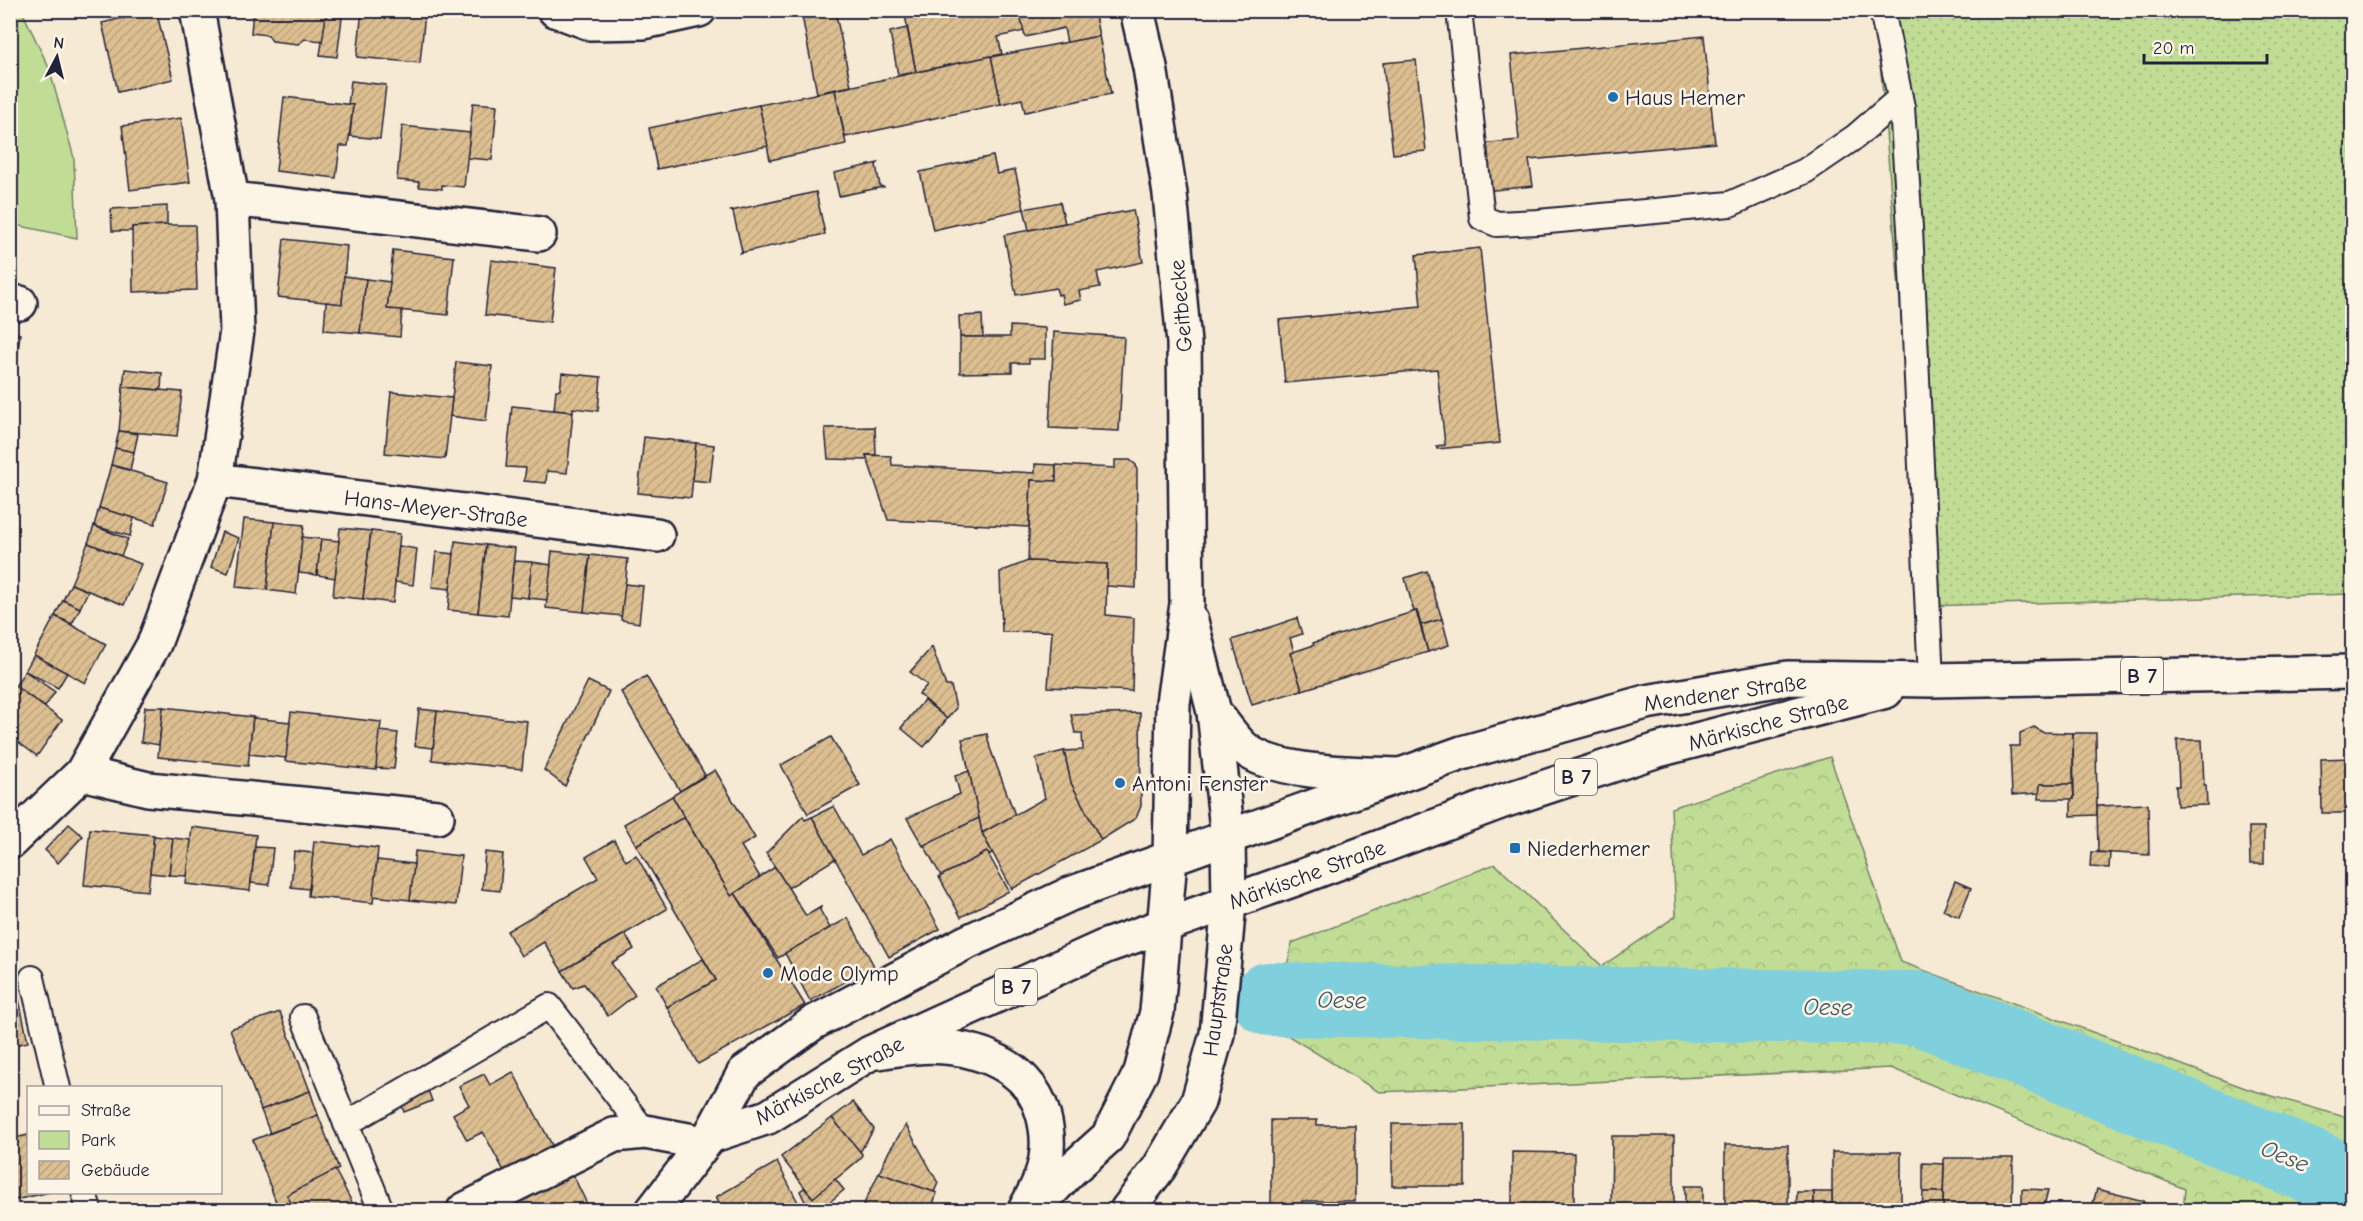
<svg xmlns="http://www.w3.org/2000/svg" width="2363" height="1221" viewBox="0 0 2363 1221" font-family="'Comic Neue',sans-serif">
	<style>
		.grass { fill: url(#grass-dots); stroke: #728068; stroke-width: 1.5 }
		.forest { fill: url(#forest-crowns); stroke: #728068; stroke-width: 1.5 }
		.green { fill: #c1dd95; stroke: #728068; stroke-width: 1.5 }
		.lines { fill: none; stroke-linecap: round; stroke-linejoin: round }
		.river { stroke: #80cfdd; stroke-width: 74 }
		.building { fill: url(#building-hatch); stroke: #22223b; stroke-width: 1.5 }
		.lane-casing { stroke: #22223b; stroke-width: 28 }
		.street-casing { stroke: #22223b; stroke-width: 38 }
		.secondary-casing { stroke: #22223b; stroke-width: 38 }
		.primary-casing { stroke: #22223b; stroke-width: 38 }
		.lane { stroke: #fcf5e5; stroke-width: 24 }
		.street { stroke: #fcf5e5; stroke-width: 33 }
		.secondary { stroke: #fcf5e5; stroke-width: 33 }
		.primary { stroke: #fcf5e5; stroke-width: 33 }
		.poi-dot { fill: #1f6fb2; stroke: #fcf5e5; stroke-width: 2 }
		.labels { text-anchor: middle; stroke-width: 5; stroke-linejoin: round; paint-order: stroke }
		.shield { fill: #fcf5e5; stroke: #63616e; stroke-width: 1.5 }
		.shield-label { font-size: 21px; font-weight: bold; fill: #22223b }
		.poi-label { font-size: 22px; fill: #22223b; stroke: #fcf5e5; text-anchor: start }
		.street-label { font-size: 22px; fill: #22223b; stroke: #fcf5e5 }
		.water-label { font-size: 24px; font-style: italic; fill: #3e566c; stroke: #fcf5e5 }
	</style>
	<defs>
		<pattern id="grass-dots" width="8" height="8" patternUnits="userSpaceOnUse" patternTransform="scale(1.5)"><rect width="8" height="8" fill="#c1dd95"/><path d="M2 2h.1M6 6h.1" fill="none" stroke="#a6bd81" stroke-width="1.8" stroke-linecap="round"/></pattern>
		<pattern id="forest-crowns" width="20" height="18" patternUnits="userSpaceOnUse" patternTransform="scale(1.5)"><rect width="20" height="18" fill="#c1dd95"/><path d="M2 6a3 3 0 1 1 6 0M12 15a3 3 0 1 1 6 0" fill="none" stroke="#a6bd81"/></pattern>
		<pattern id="building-hatch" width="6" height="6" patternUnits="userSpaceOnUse" patternTransform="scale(1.5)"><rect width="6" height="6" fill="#dcbe90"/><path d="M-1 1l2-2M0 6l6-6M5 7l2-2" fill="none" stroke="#bca37d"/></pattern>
	</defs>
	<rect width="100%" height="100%" fill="#f6ead4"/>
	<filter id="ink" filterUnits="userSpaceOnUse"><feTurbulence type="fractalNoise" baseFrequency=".0167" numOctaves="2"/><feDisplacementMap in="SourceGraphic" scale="12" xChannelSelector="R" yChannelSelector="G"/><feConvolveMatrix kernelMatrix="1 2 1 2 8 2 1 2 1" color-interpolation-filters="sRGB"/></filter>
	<g filter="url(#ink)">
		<!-- grass -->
		<path class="grass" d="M1876 11H2352V594L1925 606Z"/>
		<!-- forest -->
		<path class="forest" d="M1830 757 1901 962 2248 1089 2352 1119V1210H2183L2185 1189 1891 1068 1379 1092 1274 1027 1292 943 1495 864 1602 966 1676 916 1671 808Z"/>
		<!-- green -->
		<path class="green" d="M11 10 22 11 49 68 74 158 77 238 11 224Z"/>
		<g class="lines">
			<!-- river -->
			<path class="river" d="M1269 999 1919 1008 2352 1183"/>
		</g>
		<!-- building -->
		<g class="building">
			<path d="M156 10 173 79 118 92 102 23Z"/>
			<path d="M253 10H327L323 41 305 39 298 44 272 41 268 35 251 33Z"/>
			<path d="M327 10H343L337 57 320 55Z"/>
			<path d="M362 10 425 12 420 63 357 57Z"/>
			<path d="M826 10H835L851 86 817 93 802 16Z"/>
			<path d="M904 10H1019L1024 31 998 37 1002 54 916 72Z"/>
			<path d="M1019 10H1094L1099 36 1067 43 1064 28 1025 37Z"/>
			<path d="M907 28 916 72 898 75 890 32Z"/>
			<path d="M1099 36 1111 94 1025 112 1022 99 1001 104 991 57Z"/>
			<path d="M1704 36 1715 143 1529 160 1533 186 1485 191 1481 144 1519 140 1511 55Z"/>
			<path d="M991 56 1001 104 845 137 835 90Z"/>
			<path d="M1416 60 1426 151 1393 154 1383 63Z"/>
			<path d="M351 81 386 85 380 139 350 136 353 105H348Z"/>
			<path d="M835 90 846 144 770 160 759 105Z"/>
			<path d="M284 97 353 105 348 146H340L336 178 276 171Z"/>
			<path d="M473 103 497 105 492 160 467 158Z"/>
			<path d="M759 105 768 146 657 169 649 128Z"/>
			<path d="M181 118 190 182 130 190 122 126Z"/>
			<path d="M402 126 470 133 464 187 442 185V189L419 187V182L397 180Z"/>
			<path d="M993 156 997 174 1015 170 1024 209 933 230 920 172Z"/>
			<path d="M878 163 876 165 880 186 883 187 839 196 834 173Z"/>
			<path d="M816 192 825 234 740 253 742 251 733 212 731 211Z"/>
			<path d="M1060 202 1065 223 1029 230 1024 209Z"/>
			<path d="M167 206V225L132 227V231H112L111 209Z"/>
			<path d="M1133 210 1143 262 1097 272 1100 287 1079 291 1081 300 1063 304 1061 294 1058 295 1056 288 1016 295 1004 235Z"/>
			<path d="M167 225H195L197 290 133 292 132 227Z"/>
			<path d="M284 239 347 246 342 304 278 297Z"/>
			<path d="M1480 248 1500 443 1437 449 1436 446 1445 445 1437 369 1285 383 1279 320 1421 306 1416 255Z"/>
			<path d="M393 250 454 257 448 315 387 309Z"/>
			<path d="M491 260 556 268 550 322 485 315Z"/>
			<path d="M344 276 366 279 360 333 324 330 326 302 342 304Z"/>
			<path d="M366 279 390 282 387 309 402 310 400 337 360 333Z"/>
			<path d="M982 315 983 337H960L959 316Z"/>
			<path d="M1010 326 1045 328V359H1029V363H1012V372L960 373V337H1010Z"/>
			<path d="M1054 332 1124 337 1119 431 1049 428Z"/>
			<path d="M10 333 20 334 14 386H10Z"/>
			<path d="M456 362 492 366 486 421 450 416Z"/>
			<path d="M125 369 162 373 161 390 123 387Z"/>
			<path d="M562 373 601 377 598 411 573 408V412L554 410 556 390H560Z"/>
			<path d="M123 387 182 392 177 436 119 431Z"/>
			<path d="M391 392 452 398 445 459 385 453Z"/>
			<path d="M512 406 573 412 567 473 547 471 546 483 524 481 526 468 506 467Z"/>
			<path d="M875 427 876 455H866L868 460 828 459 825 428Z"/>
			<path d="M119 431 138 434 134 452 115 448Z"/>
			<path d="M644 437 696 443 691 498 638 493Z"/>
			<path d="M696 443 714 445 710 482 692 480Z"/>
			<path d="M115 448 134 452 130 470 111 465Z"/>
			<path d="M866 455 891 456 892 465 1035 473V464L1056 465V481L1031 480 1029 527 888 520Z"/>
			<path d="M1115 460H1130L1136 465 1137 471 1136 588 1107 586V564L1028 561 1031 480 1056 481V465L1115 468Z"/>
			<path d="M111 465 168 482 155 524 99 508Z"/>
			<path d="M99 508 134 518 130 536 94 526Z"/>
			<path d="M244 519 274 522 267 590 236 587Z"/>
			<path d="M274 522 304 525 296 594 267 590Z"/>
			<path d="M94 526 128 539 121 556 88 543Z"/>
			<path d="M340 528 371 531 363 599 333 596Z"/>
			<path d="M371 531 400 534 393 603 363 599Z"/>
			<path d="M222 532 239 538 228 573 211 567Z"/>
			<path d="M302 537 321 539 317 575 299 573Z"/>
			<path d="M321 539 339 541 335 578 317 575Z"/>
			<path d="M455 541 486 545 478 613 448 610Z"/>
			<path d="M88 543 141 564 124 605 71 584Z"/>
			<path d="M486 545 515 548 508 616 478 613Z"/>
			<path d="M399 546 417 549 413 585 395 582Z"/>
			<path d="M552 551 590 555 584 612 546 608Z"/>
			<path d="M436 552 454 554 450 589 432 587Z"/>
			<path d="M590 555 628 559 622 616 584 612Z"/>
			<path d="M514 561 532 562 528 598 510 596Z"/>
			<path d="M1028 561 1107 564 1106 615 1134 618 1132 691 1048 687 1052 631 1002 632 1000 572Z"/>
			<path d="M532 562 551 565 547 600 528 598Z"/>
			<path d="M1427 571 1442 619 1421 625 1417 611 1414 612 1405 578Z"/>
			<path d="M71 584 88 591 80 608 63 600Z"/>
			<path d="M625 584 643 586 639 623 621 620Z"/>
			<path d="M63 600 80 608 72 624 55 616Z"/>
			<path d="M1416 611 1428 652 1302 690 1290 653 1314 645 1313 643Z"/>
			<path d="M55 616 106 644 85 683 34 655Z"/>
			<path d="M1297 618 1302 634 1290 638 1294 652 1290 653 1302 690 1252 705 1232 640Z"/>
			<path d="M1442 619 1449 645 1428 652 1421 625Z"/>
			<path d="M932 647 946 686H951L956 708 947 719 919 694 927 685 910 672Z"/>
			<path d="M34 655 67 673 58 688 25 671Z"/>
			<path d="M25 671 55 692 45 707 15 686Z"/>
			<path d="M646 676 705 775 680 791 621 692Z"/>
			<path d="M588 681 609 691 565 786 544 770Z"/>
			<path d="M15 686 62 720 37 756 10 736V693Z"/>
			<path d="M924 700 947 719 924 747 901 728Z"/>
			<path d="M145 707H163L159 745 141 742Z"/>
			<path d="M163 707 253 717 248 766 158 757Z"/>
			<path d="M419 709 437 711 433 748 415 746Z"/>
			<path d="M437 711 527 721 522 769 432 760Z"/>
			<path d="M291 712 381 722 376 770 285 761Z"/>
			<path d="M1140 713 1141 806 1136 818 1101 840 1071 783 1064 751 1083 750 1082 733H1075L1071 715Z"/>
			<path d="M253 718 290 722 286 758 249 754Z"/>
			<path d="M2034 727 2042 732 2073 733V784H2040V793L2012 795 2010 746H2020V733Z"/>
			<path d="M379 731 398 733 394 769 376 768Z"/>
			<path d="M2073 733H2096L2097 815 2071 816V800L2074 799Z"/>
			<path d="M987 734 990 748 1015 815 982 833 962 739Z"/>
			<path d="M831 737 860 785 808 814 781 765Z"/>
			<path d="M2177 740H2202L2204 785H2206L2207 805 2177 806 2176 786H2179Z"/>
			<path d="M1064 751 1071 783 1101 840 1012 889 982 833 1045 798 1036 758Z"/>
			<path d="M2352 758V813H2322L2321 759Z"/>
			<path d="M715 770 755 838 741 846 760 877 731 896 672 796Z"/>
			<path d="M969 771 979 818 923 846 907 818 960 794 955 776Z"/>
			<path d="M2040 784H2073L2074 799H2039Z"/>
			<path d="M672 796 684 817 636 845 624 824Z"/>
			<path d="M2148 804 2149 855 2098 852 2097 806Z"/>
			<path d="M834 806 861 855 890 839 940 929 889 957 812 817Z"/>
			<path d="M803 816 805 820 812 817 835 859 788 888 766 853Z"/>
			<path d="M684 817 731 896 735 893 805 1005 698 1064 667 1007 716 980 636 845Z"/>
			<path d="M979 818 982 833 992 853 989 855 987 852 941 876 924 845Z"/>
			<path d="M69 824 83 836 58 863 45 850Z"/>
			<path d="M192 827 256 835 250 891 186 884Z"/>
			<path d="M2249 827H2264V864H2250Z"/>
			<path d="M90 829 154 835 148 891 84 885Z"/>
			<path d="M154 836 173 838 169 875 150 873Z"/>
			<path d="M173 838 191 840 187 876 169 875Z"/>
			<path d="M614 840 626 861 636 855 667 909 562 971 544 942 521 956 507 931 598 878 586 857Z"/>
			<path d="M314 841 378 848 373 903 308 896Z"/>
			<path d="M255 847 273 848 269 885 251 883Z"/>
			<path d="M294 851 313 853 309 889 291 887Z"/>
			<path d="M415 851 461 856 456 905 410 900Z"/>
			<path d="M485 852 503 854 500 891 482 889Z"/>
			<path d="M987 852 1009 891 961 917 939 877Z"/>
			<path d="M2091 852 2110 853 2109 868 2090 867Z"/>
			<path d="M377 860 414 864 410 900 373 896Z"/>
			<path d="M775 867 806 916 821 907 820 910 830 928 778 958 735 893Z"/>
			<path d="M1955 881 1971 888 1959 917 1943 910Z"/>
			<path d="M848 918 874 966 810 1001 785 953Z"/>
			<path d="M625 934 634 949 611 963 635 995 608 1016 584 984 573 988 562 971Z"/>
			<path d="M703 959 716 980 667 1007 656 986Z"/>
			<path d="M15 980 28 1042 10 1046V981Z"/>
			<path d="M280 1012 310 1091 261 1110 230 1029Z"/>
			<path d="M513 1072 552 1145 504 1171 483 1132 467 1140 453 1114 469 1105 459 1086 484 1074 490 1085Z"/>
			<path d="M427 1087 432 1101 404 1112 399 1099Z"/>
			<path d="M310 1091 318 1115 270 1133 261 1110Z"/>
			<path d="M853 1102 874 1129 860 1152 832 1118Z"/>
			<path d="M318 1115 339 1169 287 1195 293 1206 279 1210 253 1140Z"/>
			<path d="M832 1118 862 1154 861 1158 813 1198 781 1157Z"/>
			<path d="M1271 1120H1317V1125H1355V1201H1302V1210H1271Z"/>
			<rect x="1392" y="1124" width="73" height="62"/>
			<path d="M906 1125 938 1183 934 1192 879 1173 889 1151Z"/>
			<path d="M28 1135V1192H50L15 1200 10 1179V1139Z"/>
			<path d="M1612 1136H1674V1210H1611Z"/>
			<rect x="1725" y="1145" width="63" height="65"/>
			<path d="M1512 1152 1574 1153V1210H1512Z"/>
			<rect x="1832" y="1152" width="69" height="58"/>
			<path d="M1944 1158H2013L2012 1210H1943Z"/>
			<path d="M777 1162 801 1208 796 1210H724L716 1197Z"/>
			<path d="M1923 1163 1944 1164 1943 1192H1923Z"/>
			<path d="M335 1170 356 1210H295L287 1195Z"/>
			<path d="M572 1173 590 1210H496Z"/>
			<path d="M879 1173 937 1193 931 1210H861Z"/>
			<path d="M835 1179 844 1190 820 1210H809L800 1191 804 1188 813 1198Z"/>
			<rect x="1685" y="1186" width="18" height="24"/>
			<path d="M2022 1189 2048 1190 2043 1210H2012V1205L2022 1206Z"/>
			<path d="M2097 1189 2144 1201 2141 1210H2091Z"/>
			<path d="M1797 1192H1814V1210H1796Z"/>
			<rect x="1814" y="1192" width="18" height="18"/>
			<path d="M1923 1192H1943V1210H1922Z"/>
		</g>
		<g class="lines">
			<defs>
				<g id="lane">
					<path d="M1459 10 1482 218 1497 224 1538 222 1730 204 1805 171 1855 137 1900 98"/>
					<path d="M1882 10 1902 107 1910 228 1931 680"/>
					<path d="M32 978 58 1088"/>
					<path d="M303 1017 381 1210"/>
					<path d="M346 1124 549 1006 645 1132"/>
					<path d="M84 1192 89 1210"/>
				</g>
				<g id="street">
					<path d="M555 10 590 23 644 22 699 10"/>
					<path d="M232 199 539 234"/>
					<path d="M10 303H20"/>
					<path d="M215 480 657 535"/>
					<path d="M82 773 148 789 437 817"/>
					<path d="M10 842 82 773 154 644 215 480 237 331 232 199 197 10"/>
					<path d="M878 1052C890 1050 902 1048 915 1047 964 1042 1029 1061 1043 1114 1049 1135 1049 1156 1041 1177 1037 1189 1030 1200 1025 1210"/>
					<path d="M464 1210 614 1135 645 1132 704 1143"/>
				</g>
				<g id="secondary">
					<path d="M1214 712C1224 724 1233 738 1244 748 1274 775 1360 773 1399 775"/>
					<path d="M1033 1210 1070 1171 1108 1137 1141 1072 1157 1012 1170 859 1173 703 1187 604 1184 343 1170 194 1150 67 1137 10"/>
					<path d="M1127 1210 1159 1168 1198 1102 1217 1034 1229 903 1228 838 1214 712 1191 621"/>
				</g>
				<g id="primary">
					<path d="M710 1136 768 1117 870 1053 1106 946 1295 879 1503 801 1658 750 1886 691"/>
					<path d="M653 1210 710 1136 744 1073 813 1023 963 944 1070 894 1462 753 1646 702 1788 678 1931 680 2352 672"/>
				</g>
			</defs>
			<!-- lane casing -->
			<use href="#lane" class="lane-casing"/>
			<!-- street casing -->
			<use href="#street" class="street-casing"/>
			<!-- secondary casing -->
			<use href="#secondary" class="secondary-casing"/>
			<!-- primary casing -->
			<use href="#primary" class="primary-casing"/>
			<!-- lane -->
			<use href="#lane" class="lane"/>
			<!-- street -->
			<use href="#street" class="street"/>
			<!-- secondary -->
			<use href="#secondary" class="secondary"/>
			<!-- primary -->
			<use href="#primary" class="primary"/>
		</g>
	</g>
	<!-- markers -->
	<g class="poi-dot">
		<circle cx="1613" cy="97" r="6"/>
		<circle cx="1120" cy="783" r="6"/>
		<rect x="1509" y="842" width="12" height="12" rx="3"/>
		<circle cx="768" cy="973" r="6"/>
	</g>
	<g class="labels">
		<!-- shield labels -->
		<g class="shield">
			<rect x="2121" y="658" width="42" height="36" rx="4.5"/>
			<rect x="1555" y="759" width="42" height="36" rx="4.5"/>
			<rect x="995" y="969" width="42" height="36" rx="4.5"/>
		</g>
		<g class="shield-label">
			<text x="2142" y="683">B 7</text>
			<text x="1576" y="784">B 7</text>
			<text x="1016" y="994">B 7</text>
		</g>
		<!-- poi labels -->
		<g class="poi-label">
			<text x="1625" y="105">Haus Hemer</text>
			<text x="1132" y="791">Antoni Fenster</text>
			<text x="1527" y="856">Niederhemer</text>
			<text x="780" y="981">Mode Olymp</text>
		</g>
		<!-- street labels -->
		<g class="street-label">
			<text transform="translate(1180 306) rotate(-95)" y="8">Geitbecke</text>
			<text transform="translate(436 508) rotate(7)" y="8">Hans-Meyer-Straße</text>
			<text transform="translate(1725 692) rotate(-8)" y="8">Mendener Straße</text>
			<text transform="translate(1768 722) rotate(-15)" y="8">Märkische Straße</text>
			<text transform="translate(1307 874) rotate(-20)" y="8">Märkische Straße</text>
			<text transform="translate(1217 1000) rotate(-82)" y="8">Hauptstraße</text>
			<text transform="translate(829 1080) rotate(-28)" y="8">Märkische Straße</text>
		</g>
		<!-- water labels -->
		<g class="water-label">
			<text transform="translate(1342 1000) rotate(1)" y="8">Oese</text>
			<text transform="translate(1828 1007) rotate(1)" y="8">Oese</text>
			<text transform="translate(2285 1156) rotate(22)" y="8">Oese</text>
		</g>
	</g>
	<!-- margin -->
	<rect width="2363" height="1221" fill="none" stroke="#fcf5e5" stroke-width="36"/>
	<rect x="18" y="18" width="2327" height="1185" fill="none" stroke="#22223b" stroke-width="2" filter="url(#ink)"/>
	<!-- legend -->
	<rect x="27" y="1086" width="195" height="108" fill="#fcf5e5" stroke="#a5a1a1" stroke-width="1.5"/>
	<rect x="39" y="1106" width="30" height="9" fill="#fcf5e5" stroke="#a5a1a1" stroke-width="1.5"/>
	<text x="81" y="1116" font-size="18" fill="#22223b">Straße</text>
	<rect x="39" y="1131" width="30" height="18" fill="#c1dd95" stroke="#a5a1a1" stroke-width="1.5"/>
	<text x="81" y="1146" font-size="18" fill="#22223b">Park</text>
	<rect x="39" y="1161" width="30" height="18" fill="url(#building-hatch)" stroke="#a5a1a1" stroke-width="1.5"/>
	<text x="81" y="1176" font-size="18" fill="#22223b">Gebäude</text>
	<!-- north arrow -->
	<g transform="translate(57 57) rotate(7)" stroke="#fcf5e5" stroke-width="4.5" paint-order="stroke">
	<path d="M0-4.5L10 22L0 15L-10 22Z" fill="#22223b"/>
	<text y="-9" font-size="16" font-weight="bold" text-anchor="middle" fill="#22223b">N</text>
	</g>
	<!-- scale -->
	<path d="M2144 54v9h123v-9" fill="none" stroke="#22223b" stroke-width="3"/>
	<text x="2153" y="54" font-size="18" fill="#22223b" stroke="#fcf5e5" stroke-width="4.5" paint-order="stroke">20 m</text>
</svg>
